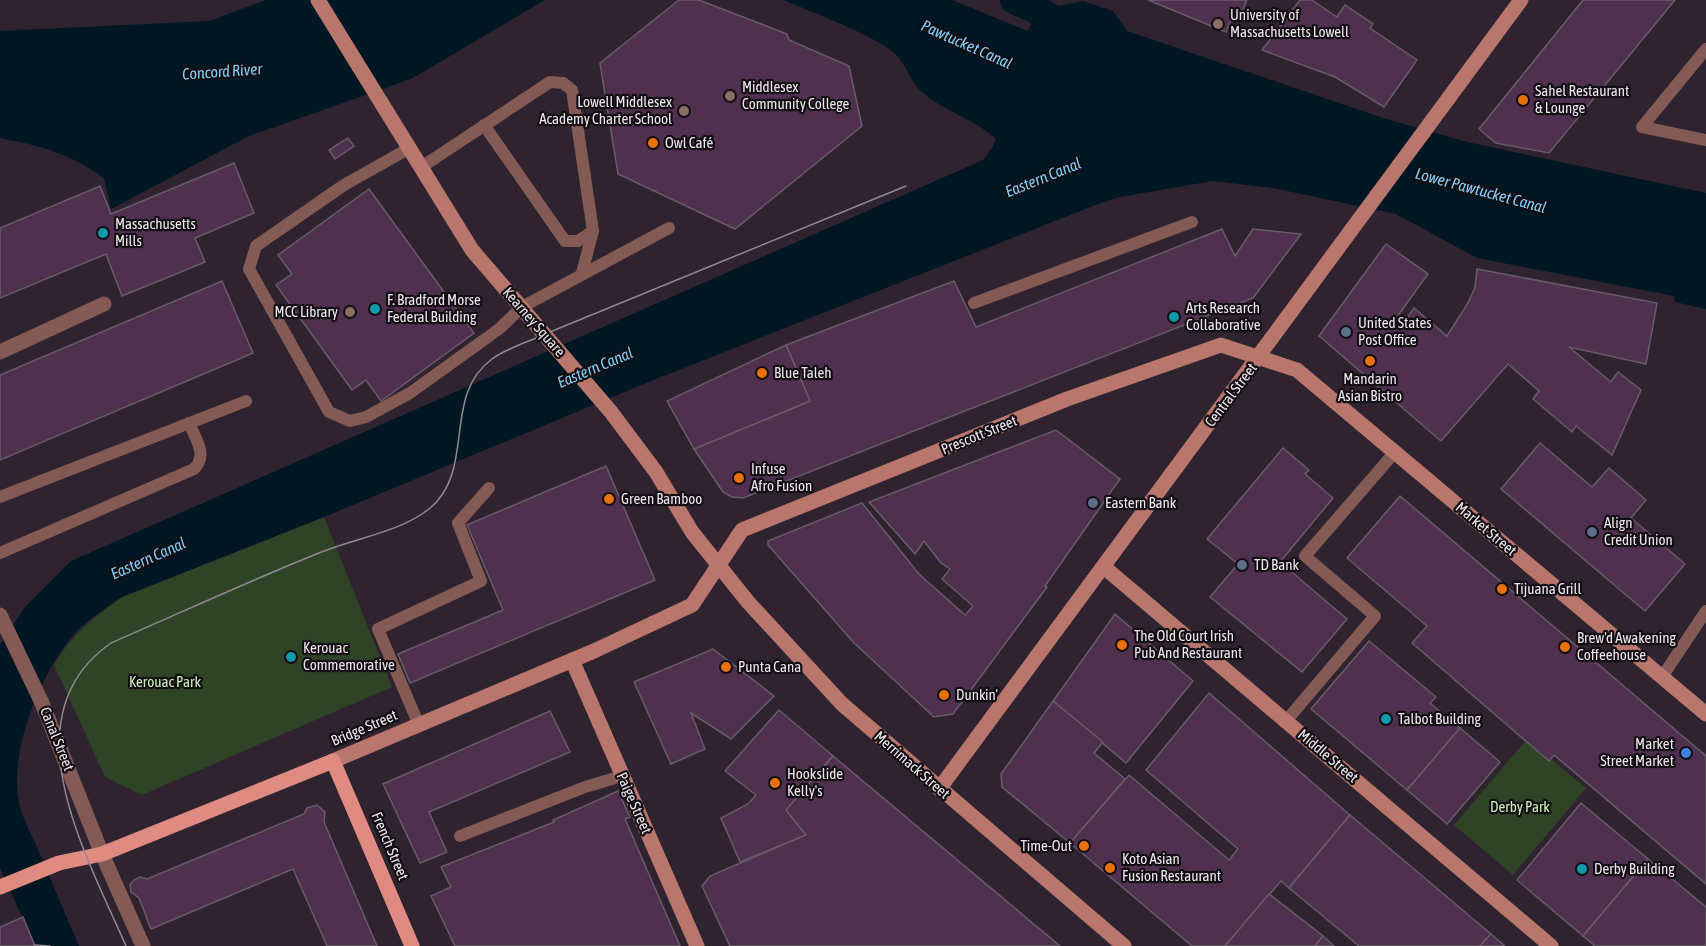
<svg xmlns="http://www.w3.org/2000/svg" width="1706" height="946" viewBox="0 0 1706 946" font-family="'Asap Condensed',sans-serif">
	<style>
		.green { fill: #2f4426 }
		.water { fill: #011824 }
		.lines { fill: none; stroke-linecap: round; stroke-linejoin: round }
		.canal { stroke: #011824; stroke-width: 28 }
		.building { fill: #4f314f; stroke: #695c68; stroke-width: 1.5 }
		.lane { stroke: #845a55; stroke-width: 12 }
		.street { stroke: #845a55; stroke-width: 15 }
		.secondary { stroke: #b8766d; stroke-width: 15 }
		.primary { stroke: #e08b81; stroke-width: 15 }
		.tram { stroke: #928992; stroke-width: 1.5 }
		.education-dot { fill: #8d6e63; stroke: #130e13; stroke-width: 2 }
		.food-dot { fill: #e8710a; stroke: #130e13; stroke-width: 2 }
		.culture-dot { fill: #0f9aa8; stroke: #130e13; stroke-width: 2 }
		.service-dot { fill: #5c6f8a; stroke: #130e13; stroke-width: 2 }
		.shop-dot { fill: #3f7fe0; stroke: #130e13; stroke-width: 2 }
		.labels { text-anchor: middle; stroke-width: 4.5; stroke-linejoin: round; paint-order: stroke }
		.poi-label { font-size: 15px; fill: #ece5ec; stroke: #130e13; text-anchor: start }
		.street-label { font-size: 15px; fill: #ece5ec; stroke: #130e13 }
		.park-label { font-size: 15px; fill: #c7f3b3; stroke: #130e13 }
		.water-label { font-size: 16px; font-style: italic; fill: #81cff7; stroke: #130e13 }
	</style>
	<rect width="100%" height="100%" fill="#2e232e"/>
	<!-- green -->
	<g class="green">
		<path d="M324 517 392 687 142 795 105 777 54 665C73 634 92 618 122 597Z"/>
		<path d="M1527 739 1586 788 1513 875 1454 825Z"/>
	</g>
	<!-- water -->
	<g class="water">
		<path d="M266 0H545L411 79 249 136 111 209 104 178C69 153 41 146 0 138V31L209 21Z"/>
		<path d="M784 0H952L1028 31 1041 0 1059 6 1083 1 1113 11 1127 31 1383 118 1467 142 1706 193V309L1675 302 1674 296 1477 258 1396 214 1273 188 1213 181 1120 197 1098 204 641 385 324 517 122 597C103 610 83 622 69 640 38 681 7 756 20 807 24 821 32 836 38 849 52 882 65 914 79 946H35L0 868V645L25 607 71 561 983 160 992 148 996 139C977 121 950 113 929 98 908 82 912 74 899 58 884 38 810 12 784 0Z"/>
	</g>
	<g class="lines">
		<!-- canal -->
		<path class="canal" d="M1014 0 1045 14 1063 39"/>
	</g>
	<!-- building -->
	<g class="building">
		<path d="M679 0H699L787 34 789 40 849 66 862 126 735 229 618 174 600 63Z"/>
		<path d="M1148 0H1247L1240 16 1234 13 1226 32Z"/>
		<path d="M1300 0H1312L1337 17 1345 5 1373 24 1370 28 1417 60 1384 107 1335 77 1262 50Z"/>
		<path d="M1583 0H1675L1549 153 1496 143 1479 129Z"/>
		<path d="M348 138 354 146 335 159 329 150Z"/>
		<path d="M234 163 254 213 195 238 205 262 122 296 106 254 0 298V228L100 186 111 214Z"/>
		<path d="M369 189 474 333 381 401 366 380 352 390 276 285 292 274 278 255Z"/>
		<path d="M1222 229 1235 256 1253 229 1301 234 1253 298 743 498 732 497 723 492 694 449 810 401 786 345 954 281 976 327Z"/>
		<path d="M1386 244 1428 274 1392 324 1399 329 1414 308 1447 336 1468 303 1475 287 1477 269 1657 303 1646 364 1569 347 1611 382 1618 372 1641 390 1612 455 1576 426 1572 432 1533 399 1539 391 1508 364 1441 441 1319 336Z"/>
		<path d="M222 281 253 353 0 460V375Z"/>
		<path d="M786 345 810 401 694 449 667 401Z"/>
		<path d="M1056 430 1120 479 1045 586 1047 587 953 714 934 717 854 643 768 545V541L862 503 919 574 965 615 973 606 942 579 950 569 941 563 924 541 915 554 869 502Z"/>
		<path d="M1540 443 1592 487 1609 468 1646 500 1631 518 1685 564 1645 611 1501 489Z"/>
		<path d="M1283 448 1309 470 1305 474 1333 498 1280 562 1347 619 1302 672 1210 597 1238 564 1207 539Z"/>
		<path d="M606 466 655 580 410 683 398 654 503 610 467 525Z"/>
		<path d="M1400 496 1706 756V884L1554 755 1549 761 1412 643 1427 626 1347 558Z"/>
		<path d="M1115 614 1193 681 1126 763 1053 701Z"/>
		<path d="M1369 641 1436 697 1430 703 1460 728 1407 790 1311 709Z"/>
		<path d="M713 649 774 696 731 739 691 713 705 749 671 764 634 682Z"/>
		<path d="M1209 693 1350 815 1289 888 1281 881 1225 946H1192L1070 843 1129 775 1229 860 1238 849 1146 770Z"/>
		<path d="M1053 701 1103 742 1094 753 1125 779 1070 843 1002 787 1001 774Z"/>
		<path d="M779 710 833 756 786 810 806 835 740 862 721 818 748 804 756 795 725 771Z"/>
		<path d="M550 711 570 752 429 812 447 852 420 863 383 784Z"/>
		<path d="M1460 728 1500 762 1447 824 1407 790Z"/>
		<path d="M833 756 1060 946H730L702 886 710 876 806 835 786 810Z"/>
		<path d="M618 791 630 817 625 819 680 946H455L431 896 451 887 441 867 554 822 553 820Z"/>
		<path d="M1581 803 1648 859 1583 936 1517 880Z"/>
		<path d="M317 805 325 812 324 822 377 946H327L293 869 151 929 139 898 131 892 130 885 134 880 140 877 147 879 304 814 307 808Z"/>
		<path d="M1350 815 1491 934 1480 946H1359L1289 888Z"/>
		<path d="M1648 859 1706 907V946H1595L1583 936Z"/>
		<path d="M1269 894 1323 936 1315 946H1225Z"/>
		<path d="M23 917 35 946H0V927Z"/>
		<path d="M1491 934 1505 946H1480Z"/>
		<path d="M1323 936 1334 946H1315Z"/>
	</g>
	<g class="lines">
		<!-- lane -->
		<g class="lane">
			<path d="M1706 49 1642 127 1706 140"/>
			<path d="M484 125 565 241H578L593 231"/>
			<path d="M408 149 344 185 256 246 249 269 329 412 350 421 366 417 410 393 499 329 522 307 669 228"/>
			<path d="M420 168 550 82 563 83 572 90 593 231 582 273"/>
			<path d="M974 303 1192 222"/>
			<path d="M0 497 246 401"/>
			<path d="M0 553 194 469C208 455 196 440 189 423"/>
			<path d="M1662 677 1706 611"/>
			<path d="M1286 721 1375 616 1305 556 1395 452"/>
			<path d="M419 725 378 629 481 581 458 523 489 488"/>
			<path d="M460 836 585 787 622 776"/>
		</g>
		<!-- street -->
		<g class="street">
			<path d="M0 352 104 304"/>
			<path d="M0 615 42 703 102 854 143 946"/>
		</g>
		<!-- secondary -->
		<g class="secondary">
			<path d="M318 0 472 250 611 412 656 472 692 532 748 602 842 704 1124 946"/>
			<path d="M1104 567 1551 946"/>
			<path d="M572 660 697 946"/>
			<path d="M333 761 594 651 692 605 742 530 1067 399 1221 345 1297 370 1706 714"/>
			<path d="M939 789 1521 0"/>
		</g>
		<!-- primary -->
		<path class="primary" d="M0 887 59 863 102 854 333 761 412 946"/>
		<!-- tram -->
		<g class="tram">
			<path d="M34 945 50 946"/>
			<path d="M126 946C87 856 6 716 111 643 180 613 249 581 319 553 355 538 398 533 429 509 477 470 441 396 492 359 507 348 528 342 545 334L906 186"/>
		</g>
	</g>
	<!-- markers -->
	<g class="education-dot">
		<circle cx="1218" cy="24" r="6"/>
		<circle cx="730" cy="96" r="6"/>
		<circle cx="684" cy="111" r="6"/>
		<circle cx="350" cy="312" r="6"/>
	</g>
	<g class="food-dot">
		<circle cx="1523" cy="100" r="6"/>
		<circle cx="653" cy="143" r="6"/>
		<circle cx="1370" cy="361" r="6"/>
		<circle cx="762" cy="373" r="6"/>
		<circle cx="739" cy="478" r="6"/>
		<circle cx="609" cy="499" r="6"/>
		<circle cx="1502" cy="589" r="6"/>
		<circle cx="1122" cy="645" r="6"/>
		<circle cx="1565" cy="647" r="6"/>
		<circle cx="726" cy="667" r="6"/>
		<circle cx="944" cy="695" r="6"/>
		<circle cx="775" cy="783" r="6"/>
		<circle cx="1084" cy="846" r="6"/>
		<circle cx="1110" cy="868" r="6"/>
	</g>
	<g class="culture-dot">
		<circle cx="103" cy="233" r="6"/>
		<circle cx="375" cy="309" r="6"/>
		<circle cx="1174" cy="317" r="6"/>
		<circle cx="291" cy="657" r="6"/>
		<circle cx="1386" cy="719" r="6"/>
		<circle cx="1582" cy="869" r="6"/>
	</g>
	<g class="service-dot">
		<circle cx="1346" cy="332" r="6"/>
		<circle cx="1093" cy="503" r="6"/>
		<circle cx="1592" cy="532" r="6"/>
		<circle cx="1242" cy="565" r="6"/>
	</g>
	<circle class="shop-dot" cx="1686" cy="753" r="6"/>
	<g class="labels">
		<!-- poi labels -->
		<g class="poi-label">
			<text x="1230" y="20">University of<tspan x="1230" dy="17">Massachusetts Lowell</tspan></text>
			<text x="742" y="92">Middlesex<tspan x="742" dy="17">Community College</tspan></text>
			<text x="1535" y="96">Sahel Restaurant<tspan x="1535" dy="17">&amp; Lounge</tspan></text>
			<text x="672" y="107" text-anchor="end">Lowell Middlesex<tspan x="672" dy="17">Academy Charter School</tspan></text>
			<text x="665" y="148">Owl Café</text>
			<text x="115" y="229">Massachusetts<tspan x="115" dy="17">Mills</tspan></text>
			<text x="387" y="305">F. Bradford Morse<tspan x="387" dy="17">Federal Building</tspan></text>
			<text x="1186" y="313">Arts Research<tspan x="1186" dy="17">Collaborative</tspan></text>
			<text x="338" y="317" text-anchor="end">MCC Library</text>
			<text x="1358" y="328">United States<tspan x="1358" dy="17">Post Office</tspan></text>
			<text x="774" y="378">Blue Taleh</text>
			<text x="1370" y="384" text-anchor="middle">Mandarin<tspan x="1370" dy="17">Asian Bistro</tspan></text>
			<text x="751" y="474">Infuse<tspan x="751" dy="17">Afro Fusion</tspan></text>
			<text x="621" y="504">Green Bamboo</text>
			<text x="1105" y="508">Eastern Bank</text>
			<text x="1604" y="528">Align<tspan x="1604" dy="17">Credit Union</tspan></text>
			<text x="1254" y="570">TD Bank</text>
			<text x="1514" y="594">Tijuana Grill</text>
			<text x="1134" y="641">The Old Court Irish<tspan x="1134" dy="17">Pub And Restaurant</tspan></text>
			<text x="1577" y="643">Brew'd Awakening<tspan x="1577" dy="17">Coffeehouse</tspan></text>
			<text x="303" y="653">Kerouac<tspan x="303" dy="17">Commemorative</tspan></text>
			<text x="738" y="672">Punta Cana</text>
			<text x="956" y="700">Dunkin'</text>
			<text x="1398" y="724">Talbot Building</text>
			<text x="1674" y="749" text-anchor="end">Market<tspan x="1674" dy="17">Street Market</tspan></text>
			<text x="787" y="779">Hookslide<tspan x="787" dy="17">Kelly's</tspan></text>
			<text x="1072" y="851" text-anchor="end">Time-Out</text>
			<text x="1122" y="864">Koto Asian<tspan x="1122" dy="17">Fusion Restaurant</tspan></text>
			<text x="1594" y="874">Derby Building</text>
		</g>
		<!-- street labels -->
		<g class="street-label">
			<text transform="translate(534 322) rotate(49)" y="5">Kearney Square</text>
			<text transform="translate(1231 395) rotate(-53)" y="5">Central Street</text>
			<text transform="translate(979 435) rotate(-22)" y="5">Prescott Street</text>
			<text transform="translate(1486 529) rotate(40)" y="5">Market Street</text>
			<text transform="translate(364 728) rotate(-23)" y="5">Bridge Street</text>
			<text transform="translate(57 739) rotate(68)" y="5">Canal Street</text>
			<text transform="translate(1328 756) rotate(40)" y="5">Middle Street</text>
			<text transform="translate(912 765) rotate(41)" y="5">Merrimack Street</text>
			<text transform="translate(634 803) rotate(66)" y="5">Paige Street</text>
			<text transform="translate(390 846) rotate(67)" y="5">French Street</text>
		</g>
		<!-- park labels -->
		<g class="park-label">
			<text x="165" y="687">Kerouac Park</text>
			<text x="1520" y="812">Derby Park</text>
		</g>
		<!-- water labels -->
		<g class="water-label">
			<text transform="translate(967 44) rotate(24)" y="6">Pawtucket Canal</text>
			<text transform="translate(222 71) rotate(-4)" y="6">Concord River</text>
			<text transform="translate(1043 177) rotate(-22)" y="6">Eastern Canal</text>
			<text transform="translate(1481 190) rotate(15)" y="6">Lower Pawtucket Canal</text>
			<text transform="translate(595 367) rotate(-23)" y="6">Eastern Canal</text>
			<text transform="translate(148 558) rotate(-24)" y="6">Eastern Canal</text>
		</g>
	</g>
</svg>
